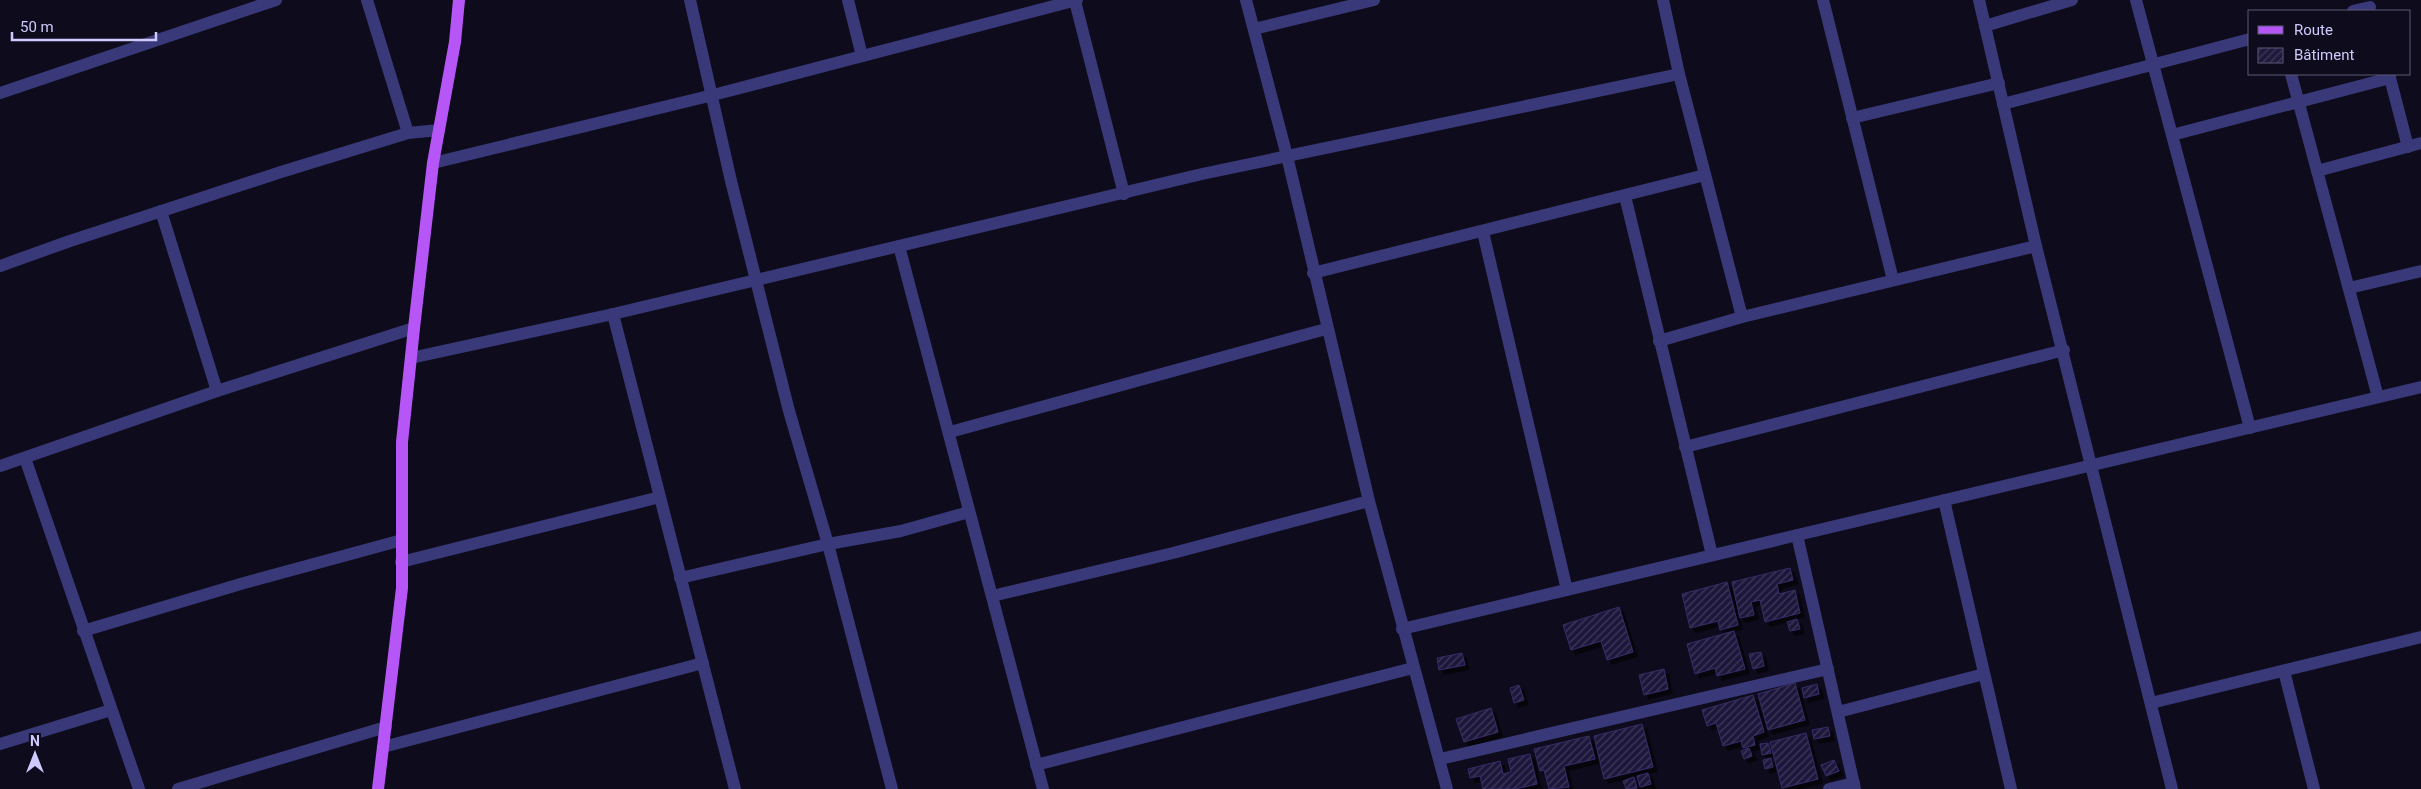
<svg xmlns="http://www.w3.org/2000/svg" width="2421" height="789" viewBox="0 0 2421 789" font-family="Roboto,sans-serif">
	<style>
		.building { fill: url(#building-hatch); stroke: #362c67; filter: url(#shadow) }
		.lines { fill: none; stroke-linecap: round; stroke-linejoin: round }
		.minor { stroke: #393979; stroke-width: 12 }
		.major { stroke: #b656f7; stroke-width: 12 }
	</style>
	<defs>
		<pattern id="building-hatch" width="6" height="6" patternUnits="userSpaceOnUse" patternTransform="scale(1.25)"><rect width="6" height="6" fill="#1f193c"/><path d="M-1 1l2-2M0 6l6-6M5 7l2-2" fill="none" stroke="#3e3959"/></pattern>
		<filter id="shadow"><feDropShadow dx="4.5" dy="4.5" stdDeviation="0" flood-color="#0009"/></filter>
	</defs>
	<rect width="100%" height="100%" fill="#0e0c1c"/>
	<!-- building -->
	<g class="building">
		<path d="M1790 568 1793 580 1777 584 1779 594 1795 590 1800 613 1765 622 1760 600 1751 602 1754 615 1740 618 1732 582Z"/>
		<path d="M1727 582 1738 625 1720 630 1718 621 1690 628 1682 594Z"/>
		<path d="M1619 607 1633 652 1607 660 1601 641 1571 650 1563 625Z"/>
		<path d="M1797 619 1800 629 1790 631 1787 622Z"/>
		<path d="M1734 631 1745 669 1717 676 1715 668 1695 674 1687 644Z"/>
		<path d="M1761 652 1764 666 1753 669 1749 654Z"/>
		<path d="M1462 653 1465 665 1439 670 1437 658Z"/>
		<path d="M1664 669 1668 689 1644 695 1639 675Z"/>
		<path d="M1795 683 1805 720 1768 730 1758 694Z"/>
		<path d="M1817 684 1819 694 1804 698 1802 688Z"/>
		<path d="M1519 685 1524 700 1514 703 1510 688Z"/>
		<path d="M1753 695 1764 732 1753 736 1755 745 1743 748 1741 741 1723 746 1716 723 1707 726 1702 710Z"/>
		<path d="M1491 708 1498 732 1464 742 1456 719Z"/>
		<path d="M1642 724 1653 767 1604 779 1594 736Z"/>
		<path d="M1828 727 1830 736 1814 739 1812 730Z"/>
		<path d="M1806 733 1818 779 1782 788 1770 742Z"/>
		<path d="M1589 736 1595 759 1564 766 1569 787 1549 789 1544 770 1540 771 1534 749Z"/>
		<path d="M1768 743 1771 753 1762 755 1760 744Z"/>
		<path d="M1749 748 1752 756 1744 759 1741 751Z"/>
		<path d="M1530 754 1537 784 1515 789H1483L1480 776 1470 778 1468 769 1500 761 1503 774 1511 772 1508 759Z"/>
		<path d="M1771 758 1773 767 1765 769 1763 760Z"/>
		<path d="M1834 760 1839 771 1826 776 1821 765Z"/>
		<path d="M1648 773 1651 784 1640 787 1637 776Z"/>
		<path d="M1634 777 1637 788 1626 789 1623 781Z"/>
	</g>
	<g class="lines">
		<!-- minor -->
		<g class="minor">
			<path d="M367 0 408 133"/>
			<path d="M690 0 731 181 789 411 828 544 892 789"/>
			<path d="M848 0 862 56"/>
			<path d="M1246 0 1287 156 1369 501 1447 789"/>
			<path d="M1663 0 1679 74 1742 317"/>
			<path d="M1823 0 1893 280"/>
			<path d="M1979 0 2036 246 2172 789"/>
			<path d="M2136 0 2250 428"/>
			<path d="M1075 1 1124 194"/>
			<path d="M2353 11 2370 7"/>
			<path d="M1985 26 2072 0"/>
			<path d="M1254 29 1374 0"/>
			<path d="M2291 74 2378 397"/>
			<path d="M2389 74 2408 147"/>
			<path d="M0 93 276 0"/>
			<path d="M2003 104 2250 39"/>
			<path d="M1852 118 1999 83"/>
			<path d="M2172 135 2390 78"/>
			<path d="M433 163 713 95 1077 0"/>
			<path d="M2317 171 2421 143"/>
			<path d="M1625 196 1712 555"/>
			<path d="M161 211 217 391"/>
			<path d="M1483 232 1567 590"/>
			<path d="M899 246 1043 789"/>
			<path d="M0 266 70 241 281 172 408 133 439 130"/>
			<path d="M1313 273 1705 175"/>
			<path d="M2349 288 2421 271"/>
			<path d="M613 314 735 789"/>
			<path d="M1659 341 1742 317 2036 246"/>
			<path d="M411 358 613 314 1202 174 1679 74"/>
			<path d="M950 432 1326 329"/>
			<path d="M1685 447 2064 350"/>
			<path d="M25 458 139 789"/>
			<path d="M0 466 217 391 414 328"/>
			<path d="M1944 500 2011 789"/>
			<path d="M1797 535 1855 789"/>
			<path d="M401 562 660 497"/>
			<path d="M680 578 828 544 901 531 969 512"/>
			<path d="M992 596 1173 553 1369 501"/>
			<path d="M1402 629 2421 387"/>
			<path d="M83 631 244 583 402 540"/>
			<path d="M2284 671 2314 789"/>
			<path d="M2151 703 2421 637"/>
			<path d="M1838 712 1984 674"/>
			<path d="M0 744 111 710"/>
			<path d="M383 747 703 663"/>
			<path d="M1440 759 1828 669"/>
			<path d="M1036 765 1413 668"/>
			<path d="M178 789 386 727"/>
			<path d="M1829 789 1854 783"/>
		</g>
		<!-- major -->
		<path class="major" d="M378 789 402 588V442L414 328 433 163 455 42 459 0"/>
	</g>
	<!-- legend -->
	<rect x="2248" y="10" width="162" height="65" fill="#0e0c1c" stroke="#5b5876"/>
	<rect x="2258" y="26" width="25" height="8" fill="#b656f7" stroke="#5b5876"/>
	<text x="2294" y="35" font-size="15" fill="#cecafd">Route</text>
	<rect x="2258" y="48" width="25" height="15" fill="url(#building-hatch)" stroke="#5b5876"/>
	<text x="2294" y="60" font-size="15" fill="#cecafd">Bâtiment</text>
	<!-- north arrow -->
	<g transform="translate(35 754)" stroke="#0e0c1c" stroke-width="4" paint-order="stroke">
	<path d="M0-4L9 19L0 12L-9 19Z" fill="#cecafd"/>
	<text y="-8" font-size="14" font-weight="bold" text-anchor="middle" fill="#cecafd">N</text>
	</g>
	<!-- scale -->
	<path d="M12 32v8h144v-8" fill="none" stroke="#cecafd" stroke-width="2.5"/>
	<text x="20" y="32" font-size="15" fill="#cecafd" stroke="#0e0c1c" stroke-width="4" paint-order="stroke">50 m</text>
</svg>
